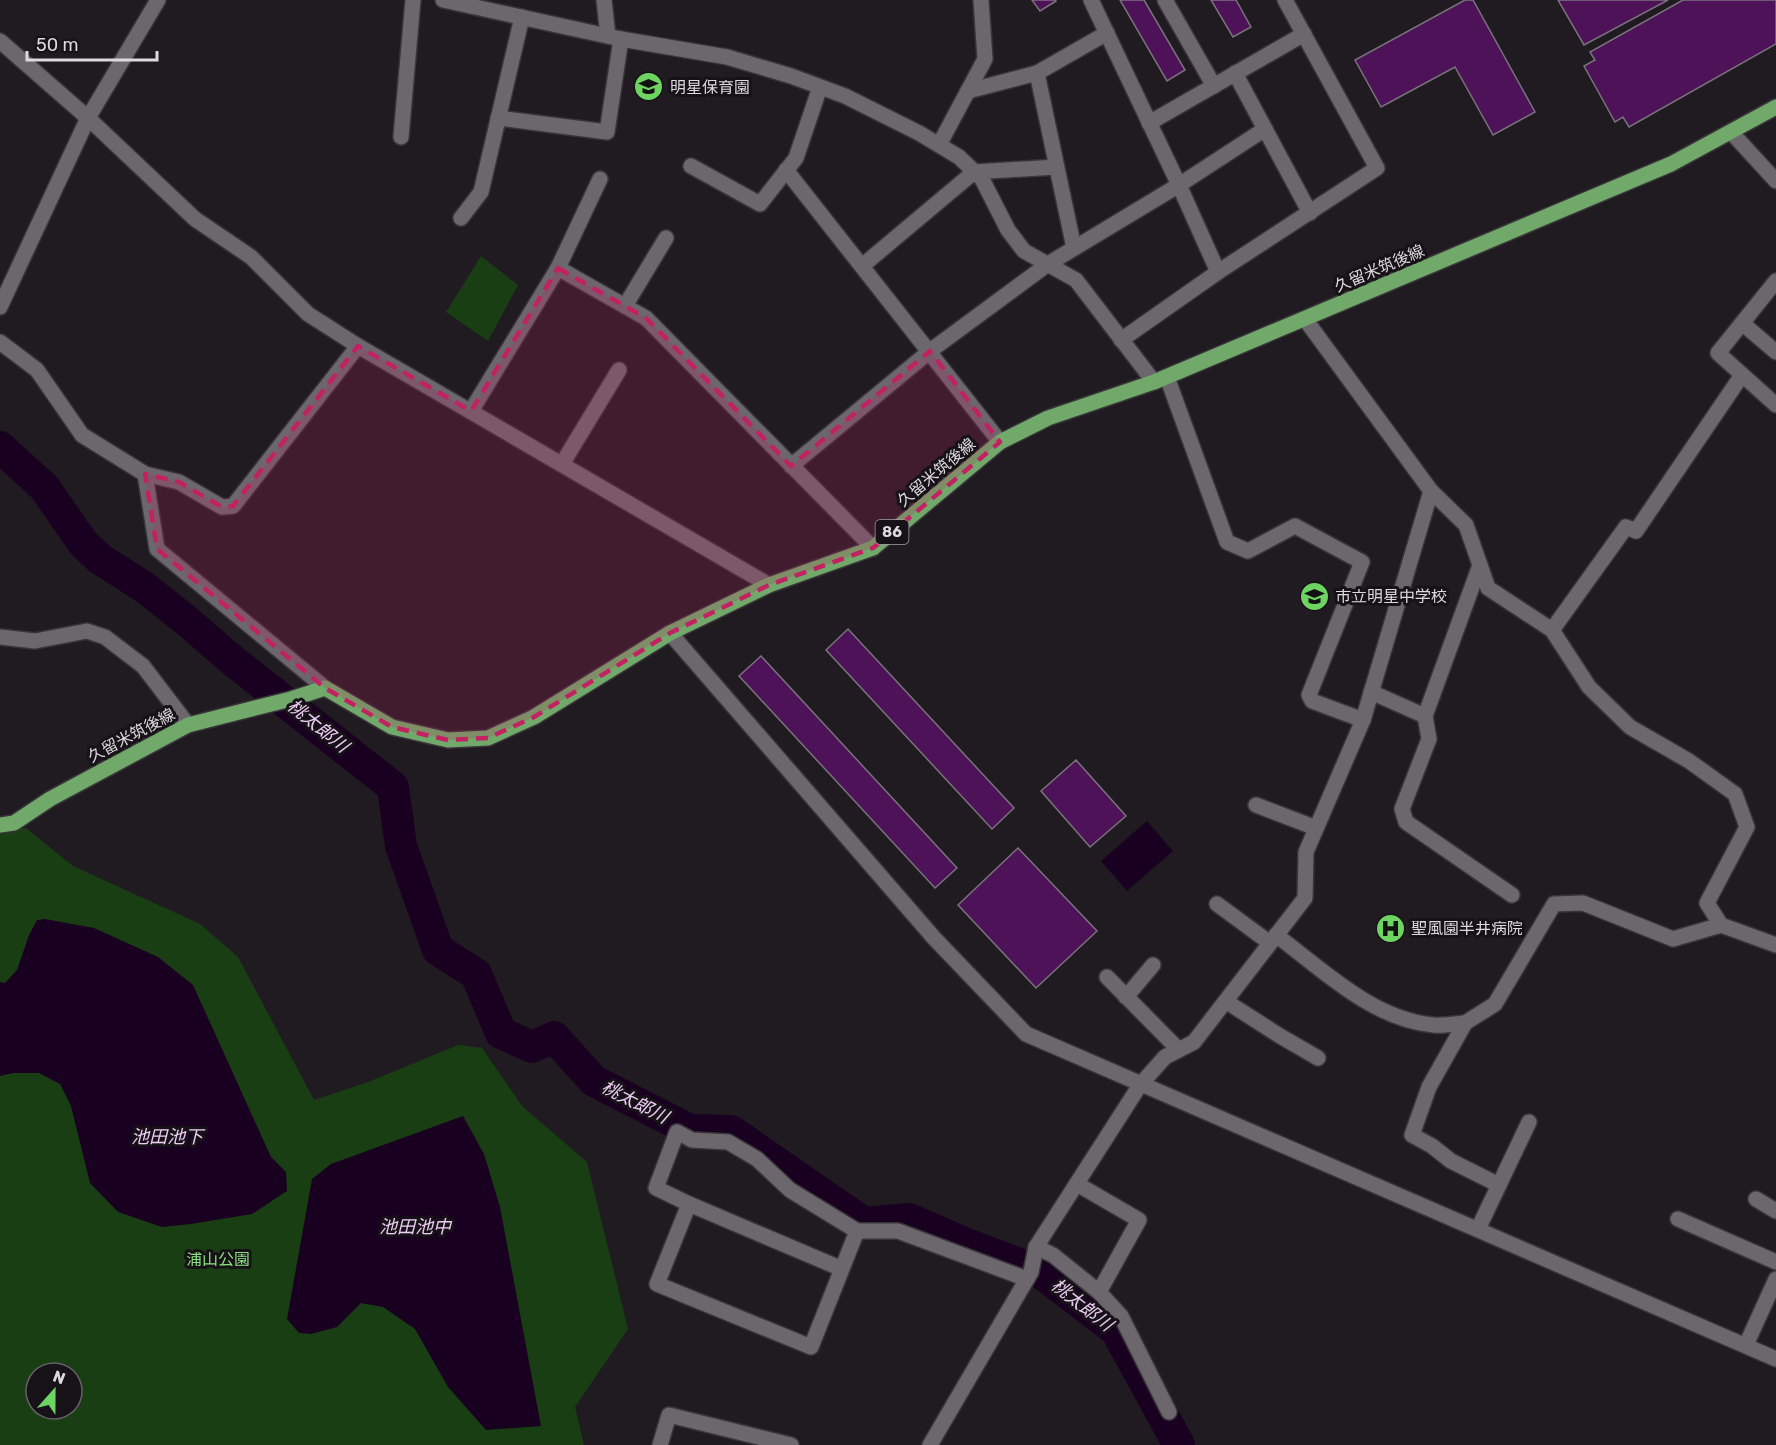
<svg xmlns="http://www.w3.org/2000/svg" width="1776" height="1445" viewBox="0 0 1776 1445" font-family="Rubik,'Noto Sans JP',sans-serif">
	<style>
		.green { fill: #193e14; fill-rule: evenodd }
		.water { fill: #1a0020 }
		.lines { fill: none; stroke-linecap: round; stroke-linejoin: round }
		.river { stroke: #1a0020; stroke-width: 32 }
		.building { fill: #4e1259; stroke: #79737b; stroke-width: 1.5 }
		.minor-casing { stroke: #383539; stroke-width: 18 }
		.major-casing { stroke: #383539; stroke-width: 18 }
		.minor { stroke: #6c666d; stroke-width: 15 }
		.major { stroke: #70a96a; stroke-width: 15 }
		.marked { fill: #c32262; fill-opacity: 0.2; stroke: #c32262; stroke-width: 4.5; stroke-dasharray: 12 8; stroke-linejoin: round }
		.labels { text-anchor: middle; stroke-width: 6; stroke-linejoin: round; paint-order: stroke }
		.shield { fill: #171218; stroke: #a29ea3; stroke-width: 1.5 }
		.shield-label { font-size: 15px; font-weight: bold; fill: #dddade }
		.poi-label { font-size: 16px; fill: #dddade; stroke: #171218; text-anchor: start }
		.street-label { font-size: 16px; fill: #dddade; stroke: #171218 }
		.park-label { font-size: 16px; fill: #88e07d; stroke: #171218 }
		.water-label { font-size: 18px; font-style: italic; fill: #edccf3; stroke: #171218 }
	</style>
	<rect width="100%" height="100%" fill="#201b21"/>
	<!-- green -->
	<g class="green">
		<path d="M481 256 518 285 488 341 446 312Z"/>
		<path d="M26 828 73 866 200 924 238 957 314 1100 368 1082 458 1045 482 1048 522 1106 587 1162 628 1329 575 1407 584 1445H0V832ZM36 1373H72V1409H36Z"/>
	</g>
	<!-- water -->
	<g class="water">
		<path d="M1147 821 1173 851 1127 891 1101 861Z"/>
		<path d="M45 919 94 928 158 957 193 985 271 1157 286 1172 287 1191 252 1214 191 1224 162 1227 118 1212 90 1183 71 1106 60 1084 39 1073H13L0 1076V982L5 983 17 970 29 935 37 920Z"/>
		<path d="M463 1116 484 1154 500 1207 541 1426 486 1430 448 1387 415 1329 383 1307 361 1303 337 1327 311 1334 299 1333 287 1319 312 1179 331 1164Z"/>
	</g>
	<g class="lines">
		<!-- river -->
		<path class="river" d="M0 447 44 487 83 543 100 559 144 587 187 621 232 660 393 787 401 846 438 950 476 974 501 1033 532 1047 554 1037 594 1081 690 1130 731 1131 864 1223 909 1219 964 1243 1040 1272 1116 1330 1179 1445"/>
	</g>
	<!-- building -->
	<g class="building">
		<path d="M1032 0H1055L1056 1 1040 11Z"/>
		<path d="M1120 0H1144L1185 70 1167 81Z"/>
		<path d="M1211 0H1236L1251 27 1233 37Z"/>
		<path d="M1465 0H1473L1535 112 1493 135 1455 67 1381 107 1355 60Z"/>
		<path d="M1558 0H1668L1584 45Z"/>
		<path d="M1683 0H1776V44L1629 127 1623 117 1615 122 1584 66 1595 60 1590 52Z"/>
		<path d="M848 629 1014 808 992 829 826 650Z"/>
		<path d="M761 656 957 868 935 888 739 676Z"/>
		<path d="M1076 760 1126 816 1090 847 1041 791Z"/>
		<path d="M1018 848 1097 931 1036 988 958 905Z"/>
	</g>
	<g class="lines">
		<defs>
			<g id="minor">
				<path d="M443 0 621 39 727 57 791 76 845 96 919 133 959 157 982 179 1008 230 1024 251 1076 280 1154 382"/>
				<path d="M604 0 608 36"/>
				<path d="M1091 0 1179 185 1218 272"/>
				<path d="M1165 0 1214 86"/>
				<path d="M0 41 88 118 195 219 251 257 308 314 358 346 769 585"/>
				<path d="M1235 73 1310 213"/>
				<path d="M968 91 1037 73"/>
				<path d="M498 118 607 132 621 39"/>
				<path d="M1149 123 1304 34"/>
				<path d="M1731 132 1776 181"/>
				<path d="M401 137 413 0"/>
				<path d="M939 145 985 59 981 0"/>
				<path d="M691 166 760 204 796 158 820 87"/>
				<path d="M786 170 1000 442"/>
				<path d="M461 218 481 192 522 17"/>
				<path d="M1074 248 1037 73 1107 33"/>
				<path d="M862 266 974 172 1056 167"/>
				<path d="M558 268 646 318 873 548"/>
				<path d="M1776 281 1718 353 1776 405"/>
				<path d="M625 306 666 238"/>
				<path d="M0 307 88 118 158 0"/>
				<path d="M1305 319 1431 491 1466 525 1488 588 1552 630 1589 687 1630 727 1689 761 1735 794 1747 827 1707 903 1721 925 1776 945"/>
				<path d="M1742 323 1776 352"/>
				<path d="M1121 340 1218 272 1377 168 1285 0"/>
				<path d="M0 342 37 370 82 435 145 474 157 549 325 688"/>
				<path d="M1167 377 1227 542 1248 551 1295 526 1362 562 1309 695 1312 701 1363 720"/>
				<path d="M471 411 558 268 600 179"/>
				<path d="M562 464 619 370"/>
				<path d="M791 466 930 351 1048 264 1179 185 1265 129"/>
				<path d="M145 474 179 482 222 507 233 506 358 346"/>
				<path d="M1552 630 1626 527 1636 531 1742 375"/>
				<path d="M670 633 934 938 1026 1034 1776 1359"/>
				<path d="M0 637 35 641 87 631 105 637 143 666 188 725"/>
				<path d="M1371 692 1425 716 1480 565"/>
				<path d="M1425 716 1429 739 1402 809 1406 822 1512 895"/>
				<path d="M1256 805 1316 828"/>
				<path d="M1217 904 1270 943"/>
				<path d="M1276 935C1323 970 1372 1019 1433 1025 1444 1026 1455 1024 1465 1023"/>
				<path d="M1107 977 1179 1050"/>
				<path d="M1126 997 1153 965"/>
				<path d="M1227 1002 1280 1036 1318 1058"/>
				<path d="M1499 1185 1529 1122"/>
				<path d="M1756 1199 1776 1211"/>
				<path d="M689 1204 656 1188 677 1132 692 1140 728 1142 757 1159 790 1190 857 1231"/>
				<path d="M1678 1219 1776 1262"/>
				<path d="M1478 1229 1499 1185 1451 1161 1432 1146 1412 1135 1429 1087 1465 1023 1495 1004 1554 904 1583 903 1673 939 1721 925"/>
				<path d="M1036 1247 1053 1255 1099 1292 1139 1220 1077 1184"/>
				<path d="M842 1269 689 1204 657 1284 811 1347 857 1231H898L1027 1279"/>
				<path d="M1099 1292 1121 1316 1169 1412"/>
				<path d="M1746 1345 1776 1279"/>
				<path d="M660 1445 669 1415 791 1445"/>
				<path d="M930 1445 1031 1272 1036 1247 1140 1085 1165 1057 1194 1042 1305 898 1306 852 1363 720 1431 491"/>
			</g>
			<path id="major" d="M0 825 14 823 50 799 188 725 291 699 325 688 392 727 448 740 488 738 534 717 670 633 769 585 873 548 1000 442 1048 418 1154 382 1671 164 1776 107"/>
		</defs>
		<!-- minor casing -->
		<use href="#minor" class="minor-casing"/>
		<!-- major casing -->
		<use href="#major" class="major-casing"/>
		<!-- minor -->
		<use href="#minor" class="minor"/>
		<!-- major -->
		<use href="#major" class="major"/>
	</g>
	<!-- marked area -->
	<path class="marked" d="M558 268 646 318 791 466 930 351 1000 442 873 548 769 585 670 633 534 717 488 738 448 740 392 727 325 688 157 549 145 474 179 482 222 507 233 506 358 346 471 411Z"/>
	<!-- icons -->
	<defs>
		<symbol id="school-disc" viewBox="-11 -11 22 22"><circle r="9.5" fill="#6dd361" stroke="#171218"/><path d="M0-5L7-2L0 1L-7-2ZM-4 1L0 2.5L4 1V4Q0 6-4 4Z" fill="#111"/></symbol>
		<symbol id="hospital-disc" viewBox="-11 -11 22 22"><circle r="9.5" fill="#6dd361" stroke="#171218"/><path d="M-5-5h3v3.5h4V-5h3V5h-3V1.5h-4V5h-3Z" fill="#111"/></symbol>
	</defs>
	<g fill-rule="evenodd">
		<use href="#school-disc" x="632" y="70" width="33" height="33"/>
		<use href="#school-disc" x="1298" y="580" width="33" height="33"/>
		<use href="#hospital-disc" x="1374" y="912" width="33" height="33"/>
	</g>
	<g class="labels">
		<!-- shield labels -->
		<rect class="shield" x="875.5" y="520" width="33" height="24" rx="4.5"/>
		<g class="shield-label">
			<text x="892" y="537">86</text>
		</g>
		<!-- poi labels -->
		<g class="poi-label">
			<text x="670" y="93">明星保育園</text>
			<text x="1335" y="602">市立明星中学校</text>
			<text x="1411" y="934">聖風園半井病院</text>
		</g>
		<!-- street labels -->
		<g class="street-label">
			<text transform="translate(1379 268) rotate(-23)" y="6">久留米筑後線</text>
			<text transform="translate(936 472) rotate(-40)" y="6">久留米筑後線</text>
			<text transform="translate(131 735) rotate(-28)" y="6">久留米筑後線</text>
		</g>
		<!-- park labels -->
		<g class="park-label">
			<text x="218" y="1265">浦山公園</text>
		</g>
		<!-- water labels -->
		<g class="water-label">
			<text transform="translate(318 726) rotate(39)" y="6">桃太郎川</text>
			<text transform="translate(635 1102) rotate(27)" y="6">桃太郎川</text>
			<text x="167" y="1143">池田池下</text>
			<text x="415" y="1233">池田池中</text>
			<text transform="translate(1082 1305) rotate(38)" y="6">桃太郎川</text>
		</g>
	</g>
	<!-- north arrow -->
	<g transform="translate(54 1391) rotate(21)"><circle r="28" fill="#171218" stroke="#666267" stroke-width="1.5"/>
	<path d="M0-4.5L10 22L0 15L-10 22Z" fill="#6dd361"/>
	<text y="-9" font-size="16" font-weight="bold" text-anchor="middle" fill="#dddade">N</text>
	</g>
	<!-- scale -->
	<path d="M27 51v9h130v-9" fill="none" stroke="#dddade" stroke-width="3"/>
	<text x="36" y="51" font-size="18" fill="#dddade" stroke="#171218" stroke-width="4.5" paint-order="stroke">50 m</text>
</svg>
